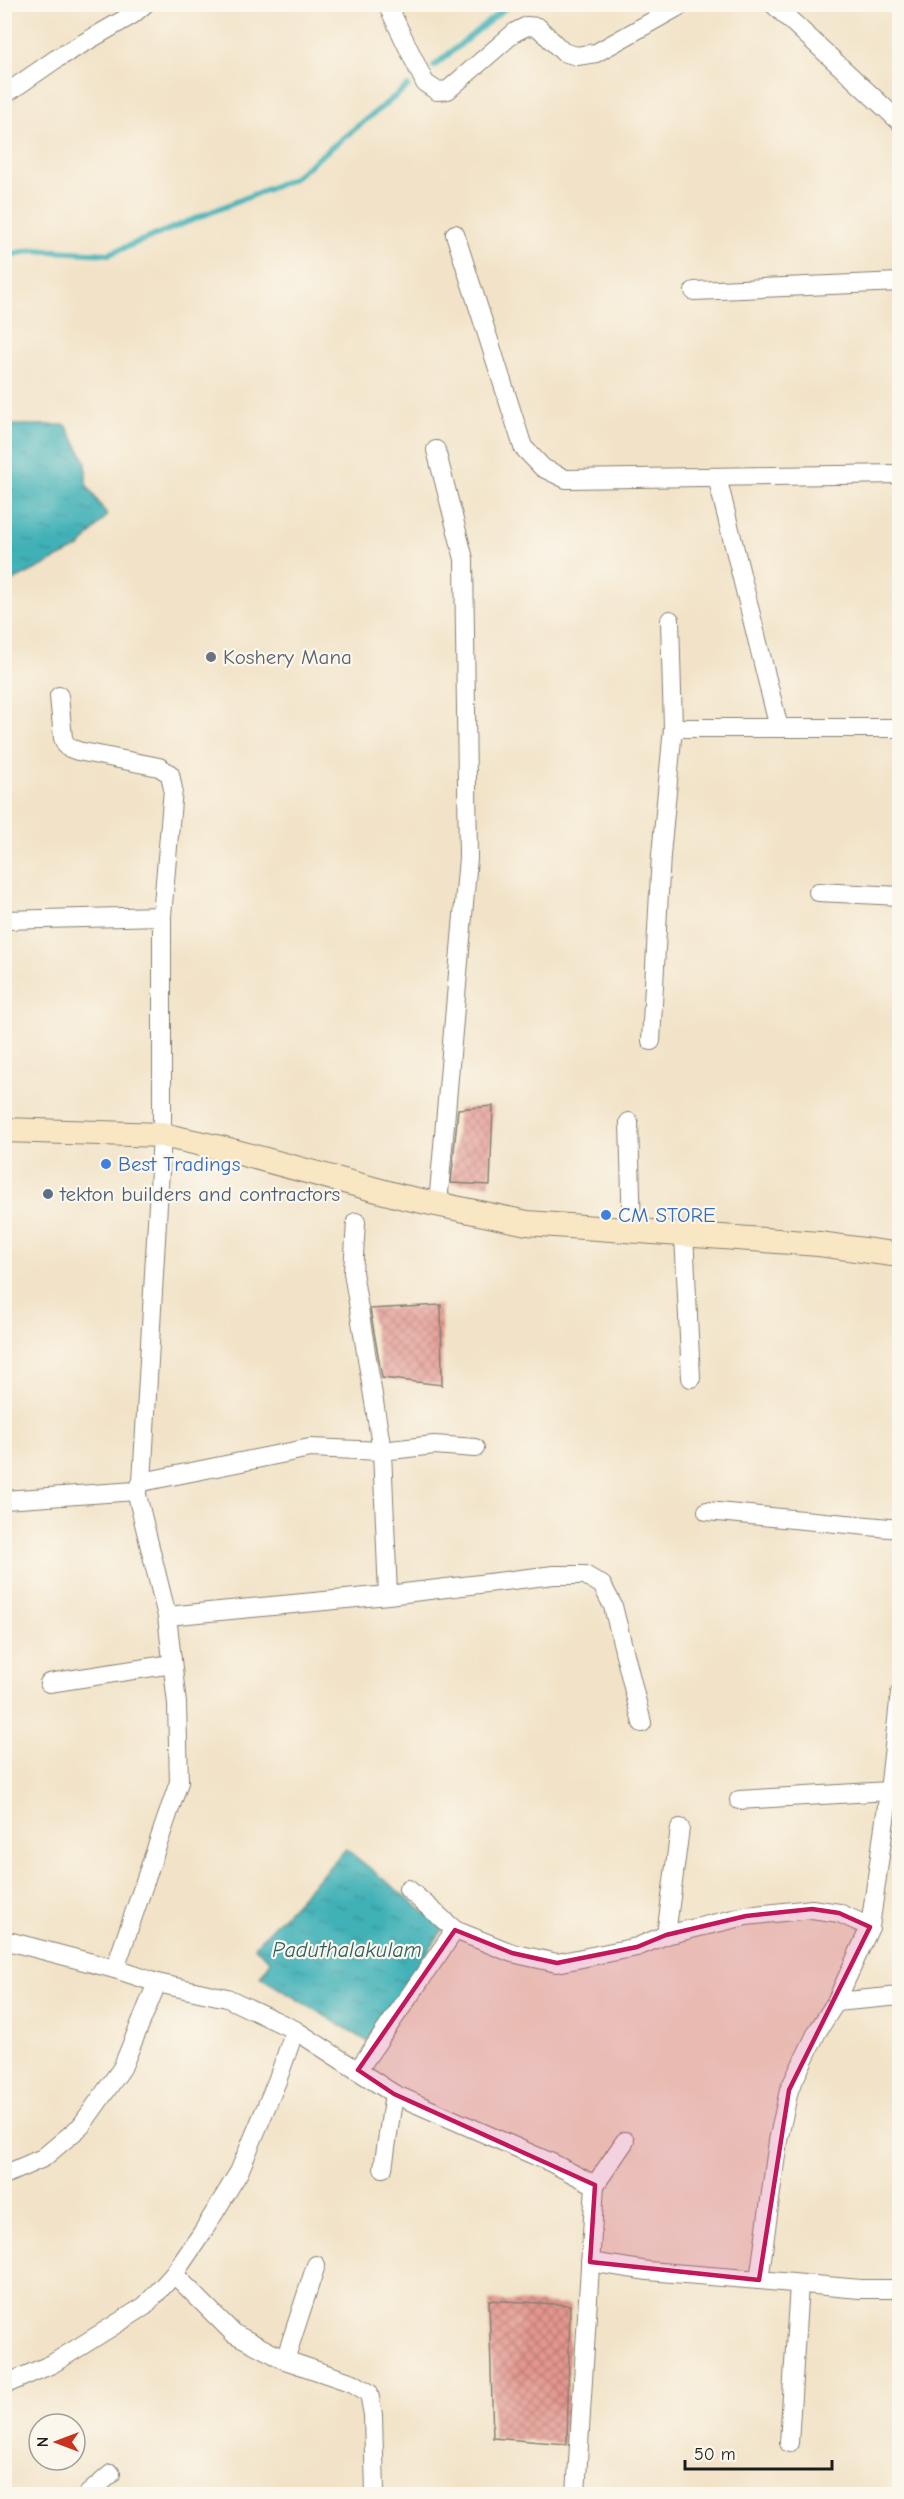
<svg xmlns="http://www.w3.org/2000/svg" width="904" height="2499" viewBox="0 0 904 2499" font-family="'Comic Neue',sans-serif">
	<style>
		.water { fill: url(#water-ripples); stroke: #2e666a; stroke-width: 1.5 }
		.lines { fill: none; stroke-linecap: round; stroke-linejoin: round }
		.stream { stroke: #41b1b7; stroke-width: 6 }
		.building { fill: url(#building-cross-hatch) }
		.street-casing { stroke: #878072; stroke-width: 20 }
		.secondary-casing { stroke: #878072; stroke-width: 26 }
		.street { stroke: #fff; stroke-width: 18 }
		.secondary { stroke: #f9e7c3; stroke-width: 24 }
		.marked { fill: #c2185b; fill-opacity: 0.2; stroke: #c2185b; stroke-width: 4.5; stroke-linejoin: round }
		.worship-dot { fill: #6b7280; stroke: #fbf7ec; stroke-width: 2 }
		.shop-dot { fill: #3f7fe0; stroke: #fbf7ec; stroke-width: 2 }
		.service-dot { fill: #5c6f8a; stroke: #fbf7ec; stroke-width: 2 }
		.labels { text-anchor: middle; stroke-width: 4.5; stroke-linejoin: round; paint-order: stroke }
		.worship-label { font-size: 21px; fill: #5b616d; stroke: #fbf7ec; text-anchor: start }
		.shop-label { font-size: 21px; fill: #366cbe; stroke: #fbf7ec; text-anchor: start }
		.service-label { font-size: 21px; fill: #4e5e75; stroke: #fbf7ec; text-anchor: start }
		.water-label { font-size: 22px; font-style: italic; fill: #2d5f62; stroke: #fbf7ec }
	</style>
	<defs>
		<pattern id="water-ripples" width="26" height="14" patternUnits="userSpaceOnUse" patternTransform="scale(1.5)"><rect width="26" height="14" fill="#41b1b7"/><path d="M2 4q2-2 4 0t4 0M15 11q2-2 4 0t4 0" fill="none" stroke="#368f94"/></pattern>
		<pattern id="building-cross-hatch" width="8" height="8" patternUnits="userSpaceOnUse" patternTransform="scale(1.5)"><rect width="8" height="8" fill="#e4978f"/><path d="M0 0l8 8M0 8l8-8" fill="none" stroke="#b87a74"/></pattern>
	</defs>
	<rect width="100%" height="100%" fill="#fbf7ec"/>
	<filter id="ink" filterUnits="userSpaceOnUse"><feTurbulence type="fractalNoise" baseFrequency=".0167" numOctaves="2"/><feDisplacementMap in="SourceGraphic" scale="12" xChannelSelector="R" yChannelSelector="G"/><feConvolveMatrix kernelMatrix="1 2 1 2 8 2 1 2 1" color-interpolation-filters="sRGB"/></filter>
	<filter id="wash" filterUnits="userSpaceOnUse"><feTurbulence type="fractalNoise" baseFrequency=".008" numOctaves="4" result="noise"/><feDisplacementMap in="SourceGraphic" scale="24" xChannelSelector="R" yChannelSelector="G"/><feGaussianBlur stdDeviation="1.35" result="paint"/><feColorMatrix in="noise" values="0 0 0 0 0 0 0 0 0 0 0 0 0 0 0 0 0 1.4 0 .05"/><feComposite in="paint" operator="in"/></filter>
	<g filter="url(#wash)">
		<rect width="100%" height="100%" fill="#f2e3c8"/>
		<!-- water -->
		<g class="water">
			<path d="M5 425H66L86 462V484L107 515 80 547 13 581 5 580Z"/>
			<path d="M346 1849 444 1928 367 2041 260 1977 271 1961 254 1947Z"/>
		</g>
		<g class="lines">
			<!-- stream -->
			<g class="stream">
				<path d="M434 66 510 4"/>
				<path d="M4 256 33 250 109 254 292 179 408 86"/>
			</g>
		</g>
		<g id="blocks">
			<!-- building -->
			<g class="building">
				<path d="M493 1106 490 1185 451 1183 458 1109Z"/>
				<path d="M441 1305 442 1385 382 1378 370 1309Z"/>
				<path d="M489 2300 570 2305 567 2444 493 2438Z"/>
			</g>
		</g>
	</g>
	<g filter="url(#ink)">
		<use href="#blocks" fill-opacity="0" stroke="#878072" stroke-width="1.5"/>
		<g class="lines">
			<defs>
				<g id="street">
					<path d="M387 4 425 83 437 91 448 90 515 32 527 26 538 27 563 52 577 56 596 53 683 4"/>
					<path d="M773 4 900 122"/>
					<path d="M4 95 56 59 132 15 145 4"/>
					<path d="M455 234 523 447 543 468 566 479 900 474"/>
					<path d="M694 291 900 282"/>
					<path d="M436 450 464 559 468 858 438 1204"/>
					<path d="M717 477 779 728"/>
					<path d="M670 620 673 728H900"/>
					<path d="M818 892 900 896"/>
					<path d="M4 920 162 916"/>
					<path d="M651 1041 661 855 673 728"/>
					<path d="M629 1122 632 1231"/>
					<path d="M356 1222 353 1272 382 1451 434 1445 475 1448"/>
					<path d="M684 1234 691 1378"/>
					<path d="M142 1482 310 1448 382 1451 388 1595"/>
					<path d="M136 1491 167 1616 388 1595 554 1575H585L602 1585 613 1606 642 1723"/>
					<path d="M4 1500 136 1491 142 1482 162 1135V916L173 789 170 774 159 767 78 751 67 747 63 738 59 696"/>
					<path d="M707 1511 900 1529"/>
					<path d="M49 1683 172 1664"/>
					<path d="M900 1693 889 1791 870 1927 836 2002 817 2032 789 2090 778 2141 759 2280 860 2289H900"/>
					<path d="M739 1800 889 1791"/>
					<path d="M408 1889 455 1930 512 1953 557 1963 637 1947 666 1935 746 1916 812 1909 839 1913 870 1927"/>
					<path d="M666 1935 680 1828"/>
					<path d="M4 1940 115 1969 157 1983 227 1998 295 2030 277 2081 239 2172 202 2233 174 2274 145 2306 52 2364 4 2385"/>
					<path d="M115 1969 179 1782 177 1704 167 1616"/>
					<path d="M836 2002 900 1996"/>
					<path d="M295 2030 394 2094 552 2163 595 2185 576 2494"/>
					<path d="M358 2070 455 1930"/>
					<path d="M383 2168 394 2094"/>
					<path d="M4 2175 43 2158 81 2126 122 2068 157 1983"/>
					<path d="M595 2185 625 2141"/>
					<path d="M590 2262 648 2271 759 2280"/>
					<path d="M174 2274 233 2333 285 2360 353 2383 369 2393 373 2415 375 2494"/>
					<path d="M285 2360 316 2265"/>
					<path d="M789 2443 799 2284"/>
					<path d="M88 2494 111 2474"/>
				</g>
				<path id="secondary" d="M4 1130 162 1135 225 1149 403 1197 527 1223 819 1244 900 1255"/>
			</defs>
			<!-- street casing -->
			<use href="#street" class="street-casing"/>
			<!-- secondary casing -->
			<use href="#secondary" class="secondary-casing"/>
			<!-- street -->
			<use href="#street" class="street"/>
			<!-- secondary -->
			<use href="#secondary" class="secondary"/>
		</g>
	</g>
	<!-- marked area -->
	<path class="marked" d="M812 1909 839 1913 870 1927 789 2090 759 2280 590 2262 595 2185 394 2094 358 2070 455 1930 512 1953 557 1963 637 1947 666 1935 746 1916Z"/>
	<!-- markers -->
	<circle class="worship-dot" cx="211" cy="657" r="6"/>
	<g class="shop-dot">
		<circle cx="106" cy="1164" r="6"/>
		<circle cx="606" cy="1215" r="6"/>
	</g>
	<circle class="service-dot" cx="48" cy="1194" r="6"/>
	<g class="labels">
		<!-- worship labels -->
		<g class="worship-label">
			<text x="223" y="664">Koshery Mana</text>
		</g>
		<!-- shop labels -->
		<g class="shop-label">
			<text x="118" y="1171">Best Tradings</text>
			<text x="618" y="1222">CM STORE</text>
		</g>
		<!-- service labels -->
		<g class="service-label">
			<text x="60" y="1201">tekton builders and contractors</text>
		</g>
		<!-- water labels -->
		<g class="water-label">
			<text x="347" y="1957">Paduthalakulam</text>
		</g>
	</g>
	<!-- margin -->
	<rect width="904" height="2499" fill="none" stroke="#fbf7ec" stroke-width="24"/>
	<!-- north arrow -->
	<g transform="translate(57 2442) rotate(270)"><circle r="28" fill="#fbf7ec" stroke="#a29f99" stroke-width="1.5"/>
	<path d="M0-4.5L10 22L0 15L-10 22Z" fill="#c8321e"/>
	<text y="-9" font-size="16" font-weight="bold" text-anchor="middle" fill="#1c1c1c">N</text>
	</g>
	<!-- scale -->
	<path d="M685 2460v9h147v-9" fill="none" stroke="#1c1c1c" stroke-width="3"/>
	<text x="694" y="2460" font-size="18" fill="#1c1c1c" stroke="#fbf7ec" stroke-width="4.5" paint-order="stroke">50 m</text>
</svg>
